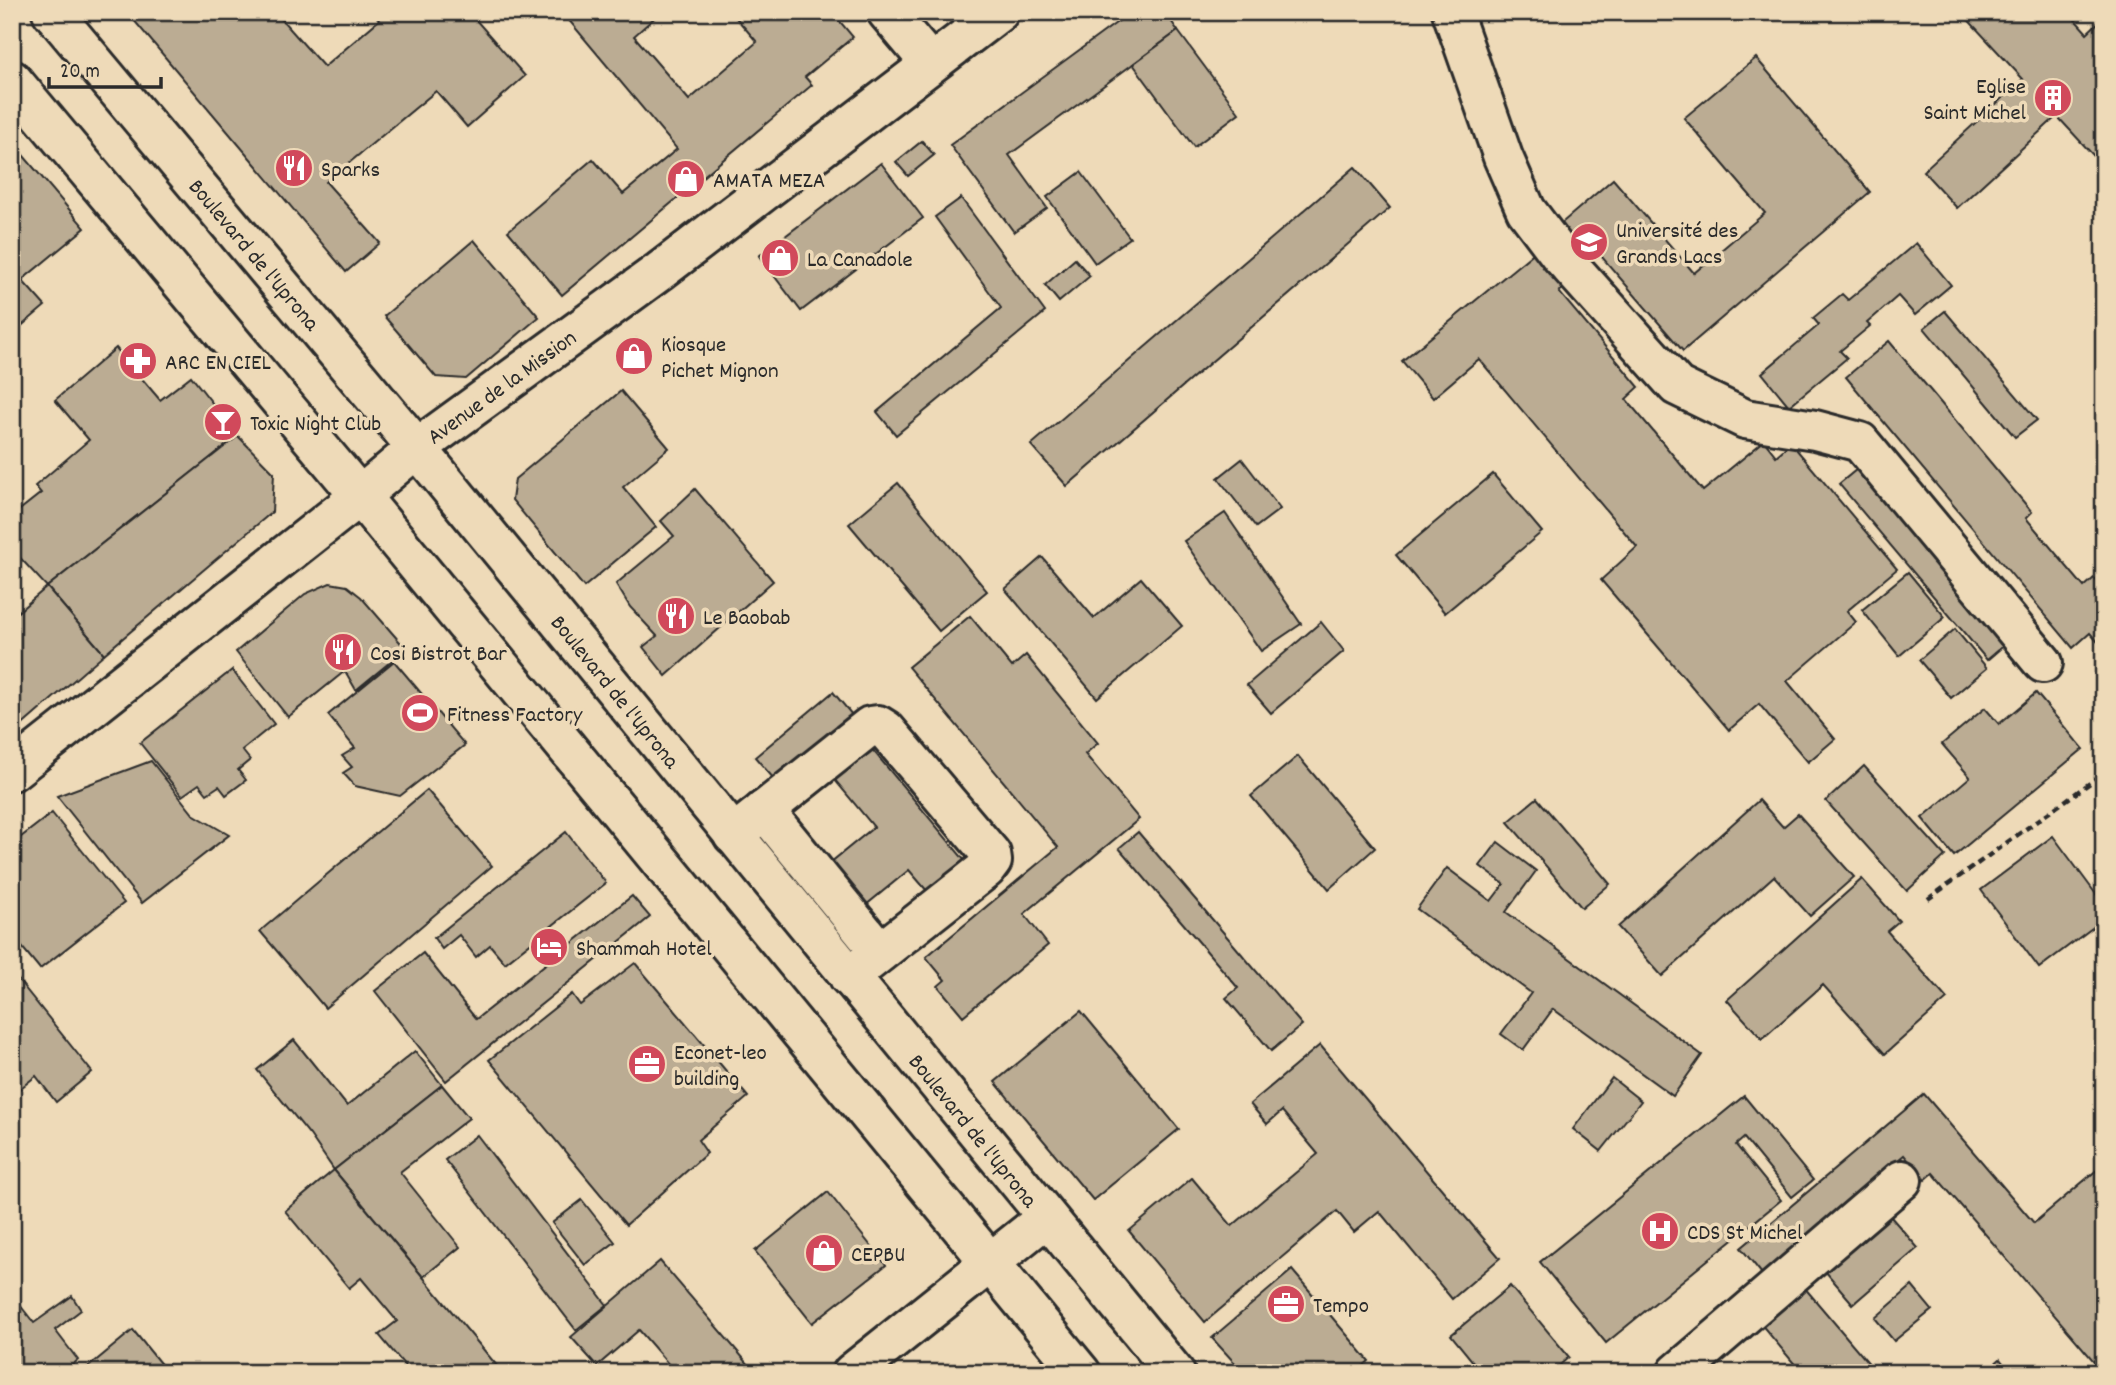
<svg xmlns="http://www.w3.org/2000/svg" width="2116" height="1385" viewBox="0 0 2116 1385" font-family="Dekko,sans-serif">
	<style>
		.building { fill: #bbac93; stroke: #2b2b2b; stroke-width: 2 }
		.lines { fill: none; stroke-linecap: round; stroke-linejoin: round }
		.minor-casing { stroke: #2b2b2b; stroke-width: 44 }
		.path { stroke: #2b2b2b; stroke-width: 4.5; stroke-dasharray: 7 5; stroke-linecap: butt }
		.minor { stroke: #eedab8; stroke-width: 38 }
		.labels { text-anchor: middle; stroke-width: 7; stroke-linejoin: round; paint-order: stroke }
		.poi-label { font-size: 23px; fill: #2b2b2b; stroke: #eedab8; text-anchor: start }
		.street-label { font-size: 23px; fill: #2b2b2b; stroke: #eedab8 }
	</style>
	<rect width="100%" height="100%" fill="#eedab8"/>
	<filter id="ink" filterUnits="userSpaceOnUse"><feTurbulence type="fractalNoise" baseFrequency=".0143" numOctaves="2"/><feDisplacementMap in="SourceGraphic" scale="14" xChannelSelector="R" yChannelSelector="G"/><feConvolveMatrix kernelMatrix="1 2 1 2 8 2 1 2 1" color-interpolation-filters="sRGB"/></filter>
	<g filter="url(#ink)">
		<!-- building -->
		<g class="building">
			<path d="M127 12H275L324 67 379 20 373 12H469L525 76 467 127 436 91 326 182 380 243 346 272Z"/>
			<path d="M562 12H661L634 36 689 100 757 42 731 12H832L853 37 805 77 812 85 562 295 508 231 593 159 623 194 677 149Z"/>
			<path d="M1131 12H1165L1178 31 1009 155 1047 208 1014 232 950 145Z"/>
			<path d="M1961 12H2068L2087 33 2104 17V167L2057 116 1957 208 1923 171 2023 79Z"/>
			<path d="M1178 31 1239 113 1194 147 1133 64Z"/>
			<path d="M1756 58 1870 192 1683 351 1589 242 1578 252 1557 227 1613 179 1694 273 1765 213 1684 118Z"/>
			<path d="M922 141 934 155 908 176 896 162Z"/>
			<path d="M12 142 85 228 22 280 12 269Z"/>
			<path d="M881 163 923 218 801 311 759 256Z"/>
			<path d="M1355 167 1390 208 1067 486 1031 445Z"/>
			<path d="M1081 172 1130 238 1095 263 1047 197Z"/>
			<path d="M961 198 1045 312 896 435 877 412 1001 308 935 217Z"/>
			<path d="M474 240 539 317 466 379 436 377 384 316Z"/>
			<path d="M1916 243 1951 285 1915 315 1898 296 1867 323 1870 326 1840 351 1847 358 1789 406 1762 373 1819 325 1813 318 1842 294 1848 300Z"/>
			<path d="M1542 246 1572 282 1559 292 1639 387 1626 399 1703 491 1764 441 1776 456 1791 443 1897 569 1847 611 1856 622 1787 681 1835 739 1808 762 1759 704 1729 730 1601 580 1637 547 1479 359 1433 398 1402 361Z"/>
			<path d="M1075 259 1090 276 1059 302 1045 285Z"/>
			<path d="M12 269 45 306 12 334Z"/>
			<path d="M1945 311 2037 420 2015 437 1924 328Z"/>
			<path d="M636 339 648 351 631 367 619 355Z"/>
			<path d="M1889 341 2032 512 2026 518 2084 587 2094 578 2104 589V649L2090 633 2073 648 1846 377Z"/>
			<path d="M116 348 160 400 191 376 238 436 47 587 12 549V516L41 493 35 486 89 440 55 400Z"/>
			<path d="M621 391 669 448 623 487 656 527 584 587 512 500 515 479Z"/>
			<path d="M238 436 274 473 272 512 104 654 47 587Z"/>
			<path d="M1242 459 1280 509 1256 527 1218 478Z"/>
			<path d="M1868 460 2015 636 1987 660 1839 484Z"/>
			<path d="M1493 474 1542 532 1445 613 1396 555Z"/>
			<path d="M898 483 987 591 939 631 849 524Z"/>
			<path d="M695 489 773 581 666 676 643 647 657 636 630 607 616 584 674 536 661 521Z"/>
			<path d="M1225 513 1301 624 1261 651 1184 541Z"/>
			<path d="M1042 557 1094 618 1141 578 1182 626 1097 698 1005 589Z"/>
			<path d="M1908 572 1945 617 1899 656 1862 610Z"/>
			<path d="M330 583 347 586 361 597 406 649 356 690 345 671 288 717 236 652 305 594Z"/>
			<path d="M47 587 104 654 12 734V617Z"/>
			<path d="M970 616 1012 667 1026 655 1098 743 1085 754 1139 819 1024 914 1048 945 963 1016 938 986 945 980 926 957 1058 847 908 667Z"/>
			<path d="M1321 622 1344 651 1271 713 1247 685Z"/>
			<path d="M1955 629 1987 668 1951 698 1919 660Z"/>
			<path d="M394 661 465 745 400 796 355 786 343 773 352 767 342 756 355 748 328 715Z"/>
			<path d="M232 670 274 724 242 750 250 760 238 770 246 780 226 795 219 786 207 794 199 784 182 796 140 743Z"/>
			<path d="M833 692 858 722 780 786 755 757Z"/>
			<path d="M2036 693 2083 749 1954 856 1922 818 1970 777 1942 744 1985 708 1999 724Z"/>
			<path d="M871 748 971 868 934 899 909 870 866 905 830 863 874 827 834 779Z"/>
			<path d="M1298 756 1375 848 1329 889 1251 796Z"/>
			<path d="M151 761 193 814 229 835 142 903 57 796Z"/>
			<path d="M1864 766 1945 856 1907 891 1826 801Z"/>
			<path d="M427 790 492 866 325 1008 260 931Z"/>
			<path d="M1537 798 1610 884 1582 908 1508 822Z"/>
			<path d="M1759 800 1783 827 1798 814 1854 877 1810 916 1774 876 1662 976 1618 927Z"/>
			<path d="M52 813 124 903 40 969 12 935V844Z"/>
			<path d="M566 832 606 883 505 963 490 945 476 957 459 935 442 949 434 938Z"/>
			<path d="M1138 832 1302 1025 1271 1051 1226 998 1238 988 1119 848Z"/>
			<path d="M2053 836 2104 905V919L2039 968 1981 890Z"/>
			<path d="M1498 842 1536 871 1506 912 1702 1055 1673 1096 1553 1009 1523 1050 1501 1034 1531 993 1417 909 1447 868 1491 901 1504 884 1480 866Z"/>
			<path d="M1862 879 1899 921 1887 931 1947 999 1885 1054 1823 985 1762 1039 1727 1000Z"/>
			<path d="M632 896 650 917 446 1081 375 991 423 953 476 1019Z"/>
			<path d="M635 963 748 1097 698 1140 707 1153 626 1225 489 1060 572 994 580 1005Z"/>
			<path d="M12 972 92 1072 56 1102 36 1076 12 1095Z"/>
			<path d="M1081 1011 1179 1129 1093 1200 995 1082Z"/>
			<path d="M294 1040 347 1106 415 1051 442 1085 334 1170 310 1135 257 1070Z"/>
			<path d="M1320 1045 1500 1258 1452 1299 1379 1211 1354 1232 1337 1211 1205 1322 1129 1231 1192 1178 1232 1226 1318 1154 1282 1111 1267 1124 1250 1104Z"/>
			<path d="M1612 1078 1641 1101 1601 1151 1573 1129Z"/>
			<path d="M442 1085 469 1118 400 1172 460 1247 423 1277 334 1170Z"/>
			<path d="M1924 1094 2034 1223 2104 1164V1373L1933 1173 1925 1180 1904 1155 1762 1274 1741 1248Z"/>
			<path d="M1744 1096 1813 1180 1792 1197 1744 1138 1736 1145 1781 1200 1606 1343 1540 1262Z"/>
			<path d="M477 1135 607 1305 576 1330 445 1160Z"/>
			<path d="M334 1170 423 1277 503 1373H411L379 1335 397 1321 361 1278 349 1288 285 1211Z"/>
			<path d="M828 1192 886 1265 812 1323 755 1251Z"/>
			<path d="M582 1200 615 1242 585 1265 552 1223Z"/>
			<path d="M1884 1209 1918 1248 1853 1304 1820 1265Z"/>
			<path d="M660 1261 756 1373H676L639 1330 597 1366 571 1337Z"/>
			<path d="M1292 1270 1369 1361 1355 1373H1244L1212 1338Z"/>
			<path d="M1798 1280 1877 1373H1802L1755 1317Z"/>
			<path d="M1510 1286 1569 1357 1551 1373H1482L1451 1335Z"/>
			<path d="M1912 1286 1932 1310 1894 1341 1875 1318Z"/>
			<path d="M12 1295 34 1323 72 1296 81 1310 55 1330 78 1360 63 1373H12Z"/>
			<path d="M133 1330 168 1373H81Z"/>
			<path d="M2000 1359 2011 1373H1984Z"/>
		</g>
		<g class="lines">
			<defs>
				<g id="minor">
					<path d="M52 12 417 448 1175 1373"/>
					<path d="M887 12 930 63"/>
					<path d="M1452 12 1503 157 1526 210 1560 255 1677 386 1745 419 1815 430 1860 442 2043 663"/>
					<path d="M12 80 360 496 1081 1373"/>
					<path d="M12 771 360 496 417 448 660 271 999 12"/>
					<path d="M764 810 880 952"/>
					<path d="M733 835 870 726 878 725 886 730 991 854 992 861 986 869 849 977"/>
					<path d="M852 1373 1046 1218"/>
					<path d="M1677 1373 1902 1180"/>
				</g>
			</defs>
			<!-- minor casing -->
			<use href="#minor" class="minor-casing"/>
			<!-- path -->
			<path class="path" d="M1928 899 2104 773"/>
			<!-- minor -->
			<use href="#minor" class="minor"/>
		</g>
	</g>
	<!-- icons -->
	<defs>
		<symbol id="building-disc" viewBox="-11 -11 22 22"><circle r="9.5" fill="#d1495b" stroke="#eedab8"/><path d="M-4-6H4V6H1V3H-1V6H-4ZM-2.5-4.3h1.7v1.8h-1.7ZM.8-4.3h1.7v1.8H.8ZM-2.5-1h1.7V.8h-1.7ZM.8-1h1.7V.8H.8Z" fill="#fff"/></symbol>
		<symbol id="restaurant-disc" viewBox="-11 -11 22 22"><circle r="9.5" fill="#d1495b" stroke="#eedab8"/><path d="M-5-6h1v4h1v-4h1v4h1v-4h1v5L-1.5 .5V6h-2V.5L-5-1ZM5-6V6H3V1.5H1.5Q1.5-4 5-6Z" fill="#fff"/></symbol>
		<symbol id="shop-disc" viewBox="-11 -11 22 22"><circle r="9.5" fill="#d1495b" stroke="#eedab8"/><path d="M-5-2.5h2.3a2.7 3.5 0 0 1 5.4 0H5L5.5 6h-11ZM-1.5-2.5h3a1.5 2.3 0 0 0-3 0Z" fill="#fff"/></symbol>
		<symbol id="school-disc" viewBox="-11 -11 22 22"><circle r="9.5" fill="#d1495b" stroke="#eedab8"/><path d="M0-5L7-2L0 1L-7-2ZM-4 1L0 2.5L4 1V4Q0 6-4 4Z" fill="#fff"/></symbol>
		<symbol id="pharmacy-disc" viewBox="-11 -11 22 22"><circle r="9.5" fill="#d1495b" stroke="#eedab8"/><path d="M-2-6h4v4h4v4h-4v4h-4v-4h-4v-4h4Z" fill="#fff"/></symbol>
		<symbol id="bar-disc" viewBox="-11 -11 22 22"><circle r="9.5" fill="#d1495b" stroke="#eedab8"/><path d="M-6-5H6L.8 .8V4.5H3.5V6h-7V4.5H-.8V.8Z" fill="#fff"/></symbol>
		<symbol id="stadium-disc" viewBox="-11 -11 22 22"><circle r="9.5" fill="#d1495b" stroke="#eedab8"/><path d="M0-5a6.5 5 0 1 0 0 10a6.5 5 0 1 0 0-10ZM-3.5-1.8h7v3.6h-7Z" fill="#fff"/></symbol>
		<symbol id="hotel-disc" viewBox="-11 -11 22 22"><circle r="9.5" fill="#d1495b" stroke="#eedab8"/><path d="M-6-4.5h1.5V1H6V5H4.5V3h-9V5H-6ZM-4 0a1.8 1.8 0 1 1 3.6 0ZM.5 0V-2.5h3Q6-2.5 6 0Z" fill="#fff"/></symbol>
		<symbol id="office-disc" viewBox="-11 -11 22 22"><circle r="9.5" fill="#d1495b" stroke="#eedab8"/><path d="M-6-3h4V-5.5h4V-3h4V5H-6ZM-1-4.5V-3h2v-1.5ZM-6 0V1H6V0Z" fill="#fff"/></symbol>
		<symbol id="hospital-disc" viewBox="-11 -11 22 22"><circle r="9.5" fill="#d1495b" stroke="#eedab8"/><path d="M-5-5h3v3.5h4V-5h3V5h-3V1.5h-4V5h-3Z" fill="#fff"/></symbol>
	</defs>
	<g fill-rule="evenodd">
		<use href="#building-disc" x="2031" y="76" width="44" height="44"/>
		<use href="#restaurant-disc" x="272" y="146" width="44" height="44"/>
		<use href="#shop-disc" x="664" y="157" width="44" height="44"/>
		<use href="#school-disc" x="1567" y="220" width="44" height="44"/>
		<use href="#shop-disc" x="758" y="236" width="44" height="44"/>
		<use href="#shop-disc" x="612" y="334" width="44" height="44"/>
		<use href="#pharmacy-disc" x="116" y="339" width="44" height="44"/>
		<use href="#bar-disc" x="201" y="400" width="44" height="44"/>
		<use href="#restaurant-disc" x="654" y="594" width="44" height="44"/>
		<use href="#restaurant-disc" x="321" y="630" width="44" height="44"/>
		<use href="#stadium-disc" x="398" y="691" width="44" height="44"/>
		<use href="#hotel-disc" x="527" y="925" width="44" height="44"/>
		<use href="#office-disc" x="625" y="1042" width="44" height="44"/>
		<use href="#hospital-disc" x="1638" y="1209" width="44" height="44"/>
		<use href="#shop-disc" x="802" y="1231" width="44" height="44"/>
		<use href="#office-disc" x="1264" y="1282" width="44" height="44"/>
	</g>
	<g class="labels">
		<!-- poi labels -->
		<g class="poi-label">
			<text x="2026" y="93" text-anchor="end">Eglise<tspan x="2026" dy="26">Saint Michel</tspan></text>
			<text x="321" y="176">Sparks</text>
			<text x="713" y="187">AMATA MEZA</text>
			<text x="1616" y="237">Université des<tspan x="1616" dy="26">Grands Lacs</tspan></text>
			<text x="807" y="266">La Canadole</text>
			<text x="661" y="351">Kiosque<tspan x="661" dy="26">Pichet Mignon</tspan></text>
			<text x="165" y="369">ARC EN CIEL</text>
			<text x="250" y="430">Toxic Night Club</text>
			<text x="703" y="624">Le Baobab</text>
			<text x="370" y="660">Cosi Bistrot Bar</text>
			<text x="447" y="721">Fitness Factory</text>
			<text x="576" y="955">Shammah Hotel</text>
			<text x="674" y="1059">Econet-leo<tspan x="674" dy="26">building</tspan></text>
			<text x="1687" y="1239">CDS St Michel</text>
			<text x="851" y="1261">CEPBU</text>
			<text x="1313" y="1312">Tempo</text>
		</g>
		<!-- street labels -->
		<g class="street-label">
			<text transform="translate(255 254) rotate(50)" y="8">Boulevard de l'Uprona</text>
			<text transform="translate(501 386) rotate(-36)" y="8">Avenue de la Mission</text>
			<text transform="translate(616 691) rotate(51)" y="8">Boulevard de l'Uprona</text>
			<text transform="translate(974 1130) rotate(51)" y="8">Boulevard de l'Uprona</text>
		</g>
	</g>
	<!-- margin -->
	<rect width="2116" height="1385" fill="none" stroke="#eedab8" stroke-width="42"/>
	<rect x="21" y="21" width="2074" height="1343" fill="none" stroke="#2b2b2b" stroke-width="2.5" filter="url(#ink)"/>
	<!-- scale -->
	<path d="M49 77v10h112v-10" fill="none" stroke="#2b2b2b" stroke-width="3.5"/>
	<text x="60" y="77" font-size="21" fill="#2b2b2b" stroke="#eedab8" stroke-width="5" paint-order="stroke">20 m</text>
</svg>
